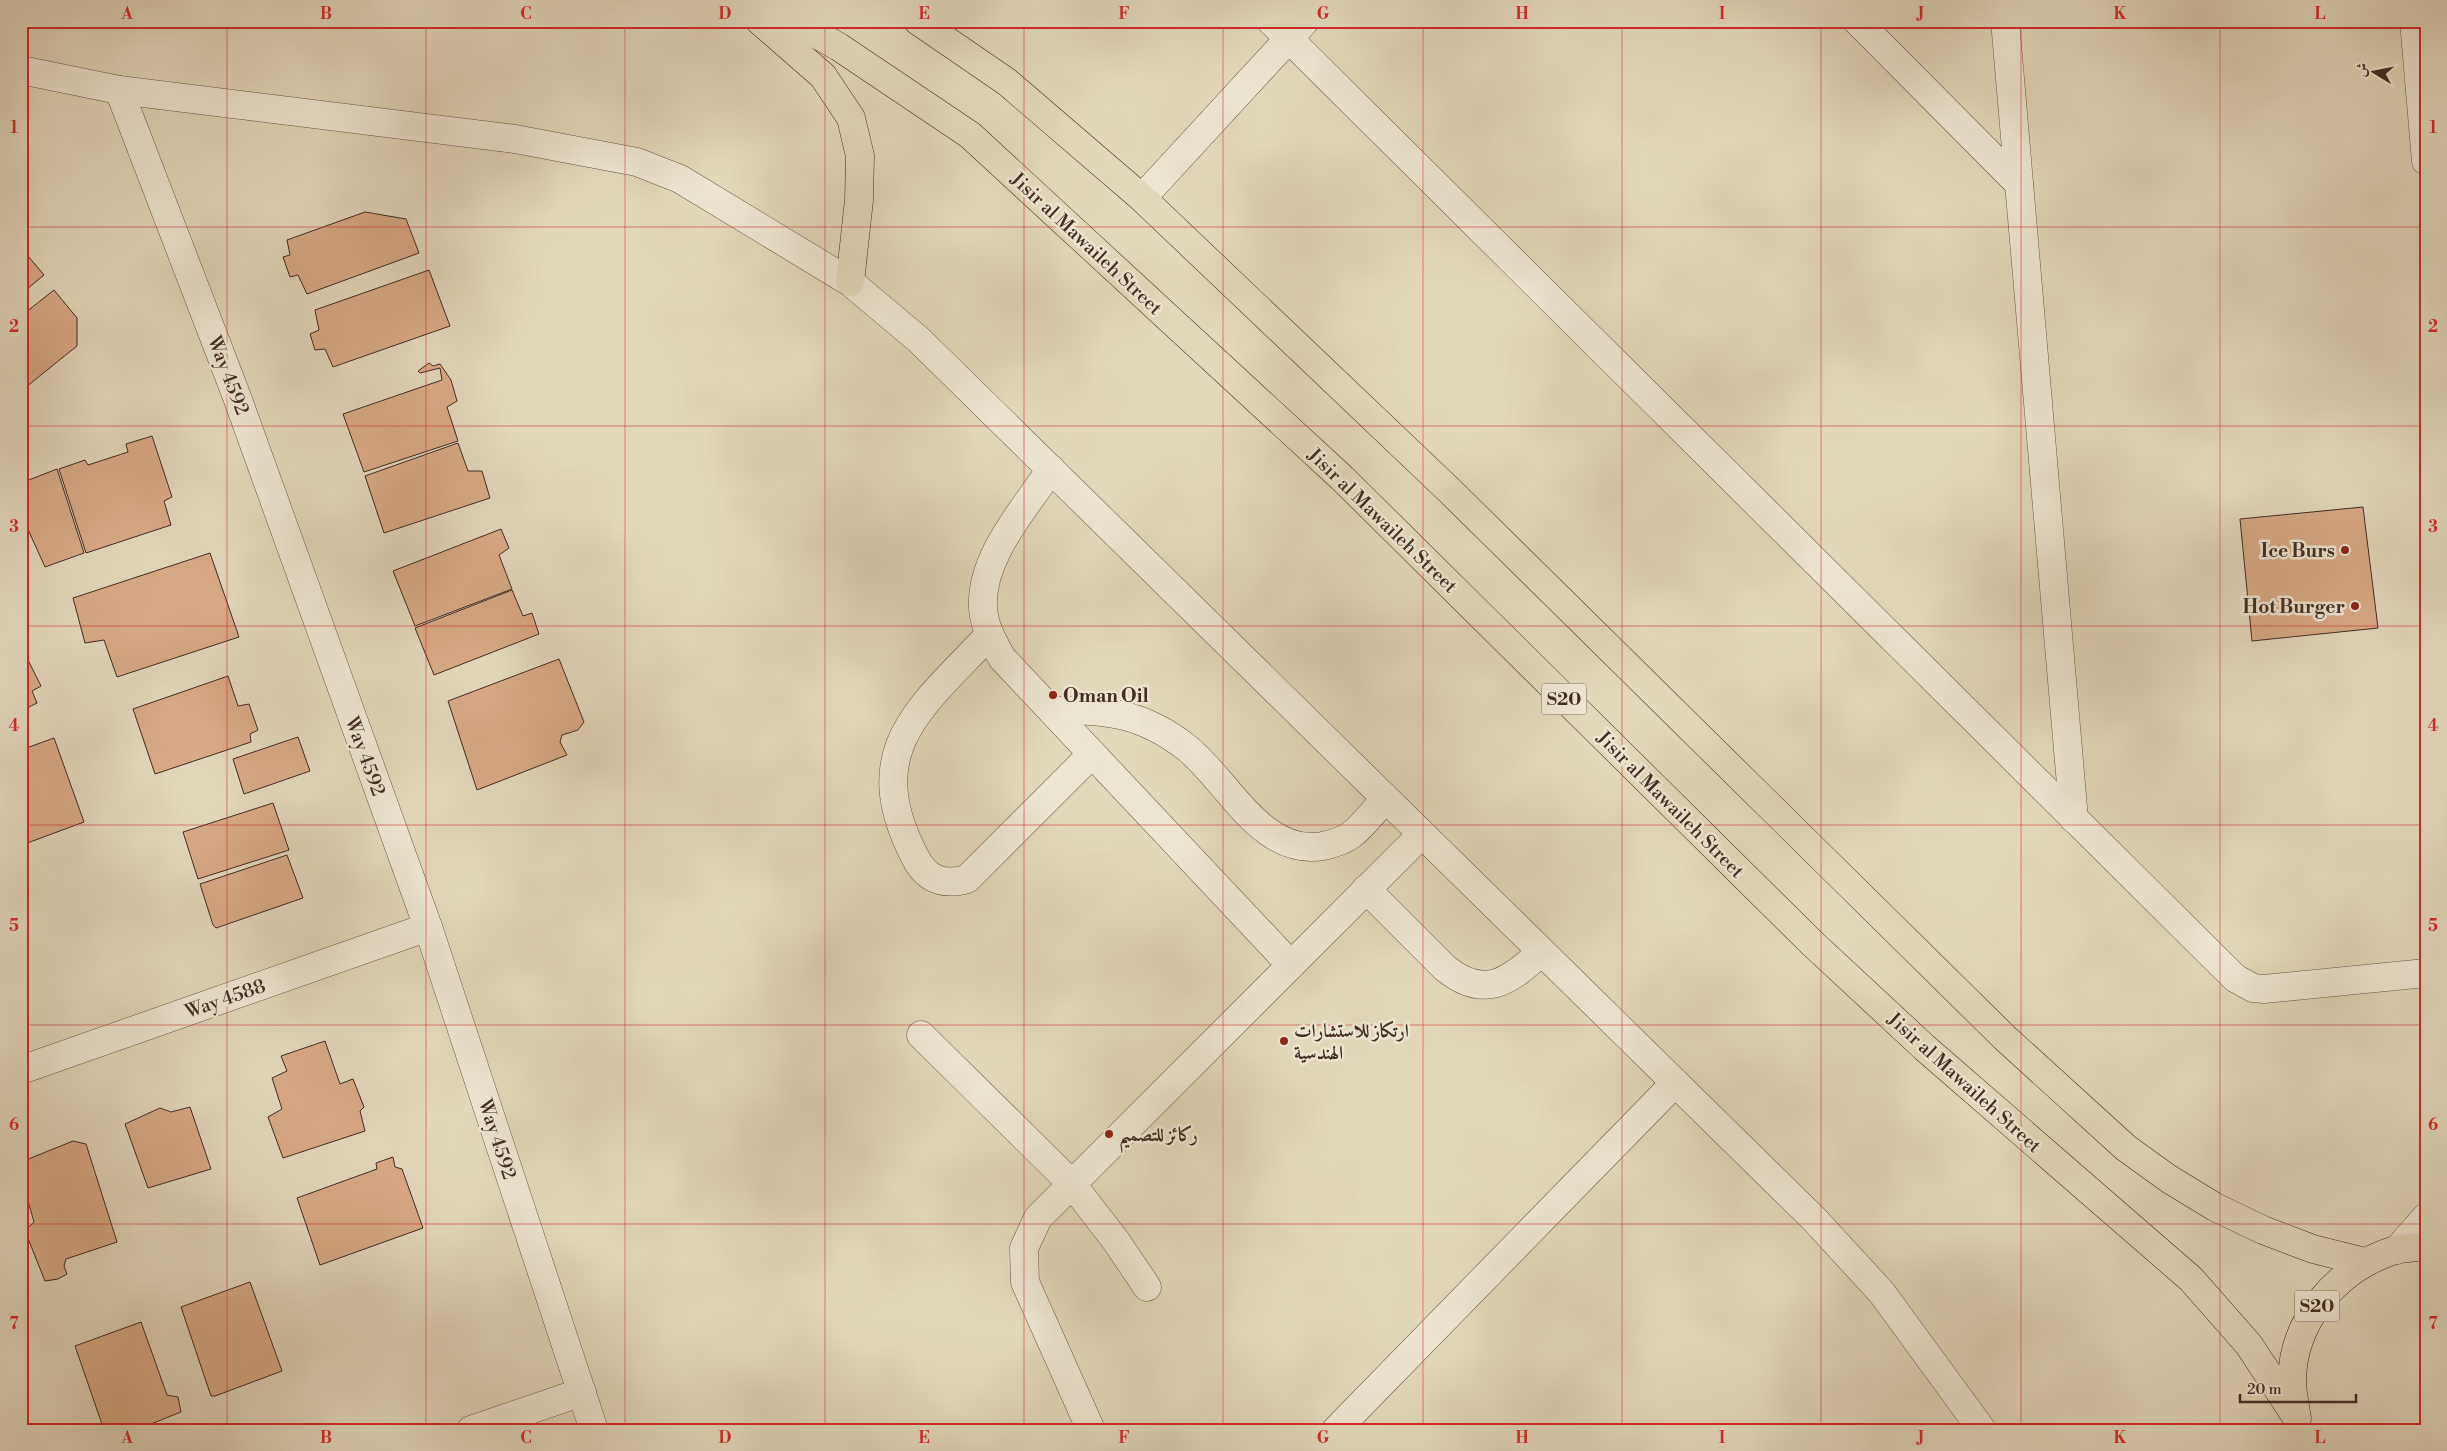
<svg xmlns="http://www.w3.org/2000/svg" width="2447" height="1451" viewBox="0 0 2447 1451" font-family="'Libre Bodoni',Amiri,serif">
	<style>
		.building { fill: #d7a984; stroke: #422c24 }
		.lines { fill: none; stroke-linecap: round; stroke-linejoin: round }
		.minor-casing { stroke: #6a574a; stroke-width: 29 }
		.major-casing { stroke: #422c24; stroke-width: 29 }
		.minor { stroke: #ece5d2; stroke-width: 28 }
		.major { stroke: #e1d7ba; stroke-width: 28 }
		.grid { fill: none; stroke: #d62828; stroke-width: 1; stroke-opacity: 0.55 }
		.poi-dot { fill: #8f2418; stroke: #ece5d2; stroke-width: 2 }
		.labels { text-anchor: middle; stroke-width: 5; stroke-linejoin: round; paint-order: stroke }
		.shield { fill: #ece5d2; stroke: #756458; stroke-width: 1 }
		.shield-label { font-size: 18px; font-weight: bold; fill: #422c24 }
		.street-label { font-size: 19px; fill: #422c24; stroke: #ece5d2 }
		.poi-label { font-size: 19px; font-weight: bold; fill: #422c24; stroke: #ece5d2; text-anchor: start }
		.neatline { fill: none; stroke: #d62828; stroke-width: 2 }
		.grid-label { font-size: 16px; text-anchor: middle; font-weight: bold; fill: #d62828 }
	</style>
	<rect width="100%" height="100%" fill="#e1d7ba"/>
	<filter id="stains"><feTurbulence type="fractalNoise" baseFrequency=".004" numOctaves="4"/><feColorMatrix values="0 0 0 0 .2 0 0 0 0 .09 0 0 0 0 .02 0 0 0 .5 -.17"/></filter>
	<radialGradient id="worn" r=".72"><stop offset=".6" stop-color="#630" stop-opacity="0"/><stop offset="1" stop-color="#630" stop-opacity=".3"/></radialGradient>
	<!-- building -->
	<g class="building">
		<path d="M365 212 406 219 419 253 307 294 298 275 290 277 283 257 290 255 287 240Z"/>
		<path d="M21 255 28 256 44 275 21 294Z"/>
		<path d="M429 270 450 326 333 367 325 349 315 350 310 334 319 330 315 310Z"/>
		<path d="M54 290 77 318V346L21 391V316Z"/>
		<path d="M429 363 433 366 440 364 451 380 457 401 447 407 458 441 364 472 343 414 442 380 440 368 420 373 418 371Z"/>
		<path d="M152 436 172 497 164 501 171 525 86 553 59 469 85 460 88 465 128 452 126 444Z"/>
		<path d="M458 443 468 471H482L490 498 384 533 365 476Z"/>
		<path d="M57 469 84 553 45 567 21 514V483Z"/>
		<path d="M2363 507 2378 628 2252 641 2240 519Z"/>
		<path d="M501 529 509 548 499 555 512 589 415 626 393 571Z"/>
		<path d="M210 553 239 637 117 677 104 640 85 643 73 598Z"/>
		<path d="M512 590 523 616 532 613 539 634 434 675 415 628Z"/>
		<path d="M21 646 41 686 32 691 37 703 21 711Z"/>
		<path d="M559 659 584 722 578 730 562 735 560 742 567 755 477 790 448 701Z"/>
		<path d="M228 676 238 706 249 704 258 730 250 734 251 742 155 774 133 709Z"/>
		<path d="M298 737 310 771 244 794 233 759Z"/>
		<path d="M54 738 84 822 22 845 21 750Z"/>
		<path d="M273 803 289 850 198 879 183 832Z"/>
		<path d="M287 855 303 898 216 928 213 925 200 884Z"/>
		<path d="M325 1041 340 1084 353 1079 364 1107 360 1111 365 1131 283 1158 268 1117 282 1109 272 1078 287 1071 281 1056Z"/>
		<path d="M190 1107 211 1169 148 1188 125 1124 160 1108 171 1112Z"/>
		<path d="M73 1141 86 1144 117 1242 66 1259 64 1266 67 1274 58 1279 45 1281 25 1231 34 1222 26 1194H21V1162Z"/>
		<path d="M393 1157 395 1167 402 1169 423 1228 320 1265 297 1198 377 1169 376 1163Z"/>
		<path d="M250 1282 282 1371 215 1396H211L181 1307Z"/>
		<path d="M141 1322 167 1395 178 1397 181 1412 151 1424 150 1430H104L75 1346Z"/>
	</g>
	<g class="lines">
		<defs>
			<g id="minor">
				<path d="M1271 21 2235 978 2253 988 2264 989 2426 973"/>
				<path d="M1857 21 2019 184"/>
				<path d="M2005 21 2074 819"/>
				<path d="M2414 21 2426 161"/>
				<path d="M21 70 119 90 515 139 637 162 680 179 850 282 919 340 1815 1220 1882 1293 1982 1430"/>
				<path d="M119 90 237 397 428 927 594 1430"/>
				<path d="M1142 198 1305 21"/>
				<path d="M1051 469C1024 510 980 557 983 608 984 626 993 642 1002 658L1291 965"/>
				<path d="M989 635C921 708 859 749 915 857 926 879 943 886 967 879L1092 754"/>
				<path d="M1052 711C1105 708 1144 714 1187 748 1228 781 1262 857 1323 846 1332 844 1343 841 1351 835 1364 825 1374 811 1385 799"/>
				<path d="M1366 889 1445 968C1484 1000 1509 982 1541 952"/>
				<path d="M921 1035 1072 1184 1116 1241 1147 1287"/>
				<path d="M21 1070 428 927"/>
				<path d="M2397 1250 2426 1217"/>
				<path d="M471 1430 582 1392"/>
				<path d="M1091 1430 1025 1282 1024 1248 1038 1218 1422 834"/>
				<path d="M1336 1430 1675 1083"/>
			</g>
			<g id="major">
				<path d="M760 21 823 76 851 118 860 156 859 200 850 282"/>
				<path d="M793 21 839 47 970 135 1342 478 1812 943 1925 1048 2191 1279 2249 1345 2297 1418"/>
				<path d="M918 21 1007 82 1142 198 1450 491 2004 1037 2126 1148 2169 1179 2215 1207 2263 1230 2313 1249 2365 1262"/>
				<path d="M2296 1413C2295 1403 2292 1392 2292 1382 2292 1320 2338 1268 2395 1250 2405 1247 2416 1248 2426 1246"/>
			</g>
		</defs>
		<!-- minor casing -->
		<use href="#minor" class="minor-casing"/>
		<!-- major casing -->
		<use href="#major" class="major-casing"/>
		<!-- minor -->
		<use href="#minor" class="minor"/>
		<!-- major -->
		<use href="#major" class="major"/>
	</g>
	<!-- grid -->
	<path class="grid" d="M227 21V1430M426 21V1430M625 21V1430M825 21V1430M1024 21V1430M1223 21V1430M1423 21V1430M1622 21V1430M1821 21V1430M2021 21V1430M2220 21V1430M21 227H2426M21 426H2426M21 626H2426M21 825H2426M21 1025H2426M21 1224H2426"/>
	<!-- markers -->
	<g class="poi-dot">
		<circle cx="2345" cy="550" r="5"/>
		<circle cx="2355" cy="606" r="5"/>
		<circle cx="1053" cy="695" r="5"/>
		<circle cx="1284" cy="1041" r="5"/>
		<circle cx="1109" cy="1134" r="5"/>
	</g>
	<g class="labels">
		<!-- shield labels -->
		<g class="shield">
			<rect x="1541.5" y="683.5" width="45" height="31" rx="4"/>
			<rect x="2294.5" y="1290.5" width="45" height="31" rx="4"/>
		</g>
		<g class="shield-label">
			<text x="1564" y="705">S20</text>
			<text x="2317" y="1312">S20</text>
		</g>
		<!-- street labels -->
		<g class="street-label">
			<text transform="translate(1087 243) rotate(43)" y="7">Jisir al Mawaileh Street</text>
			<text transform="translate(229 375) rotate(69)" y="7">Way 4592</text>
			<text transform="translate(1383 520) rotate(44)" y="7">Jisir al Mawaileh Street</text>
			<text transform="translate(366 756) rotate(70)" y="7">Way 4592</text>
			<text transform="translate(1671 804) rotate(45)" y="7">Jisir al Mawaileh Street</text>
			<text transform="translate(225 998) rotate(-19)" y="7">Way 4588</text>
			<text transform="translate(1965 1082) rotate(42)" y="7">Jisir al Mawaileh Street</text>
			<text transform="translate(498 1139) rotate(72)" y="7">Way 4592</text>
		</g>
		<!-- poi labels -->
		<g class="poi-label">
			<text x="2335" y="557" text-anchor="end">Ice Burs</text>
			<text x="2345" y="613" text-anchor="end">Hot Burger</text>
			<text x="1063" y="702">Oman Oil</text>
			<text x="1294" y="1037">ارتكاز للاستشارات<tspan x="1294" dy="22">الهندسية</tspan></text>
			<text x="1119" y="1141">ركائز للتصميم</text>
		</g>
	</g>
	<!-- margin -->
	<rect width="2447" height="1451" fill="none" stroke="#e1d7ba" stroke-width="55"/>
	<!-- north arrow -->
	<g transform="translate(2374 72) rotate(280)" stroke="#ece5d2" stroke-width="4" paint-order="stroke">
	<path d="M0-4L9 19L0 12L-9 19Z" fill="#422c24"/>
	<text y="-8" font-size="14" font-weight="bold" text-anchor="middle" fill="#422c24">ش</text>
	</g>
	<!-- scale -->
	<path d="M2240 1394v8h116v-8" fill="none" stroke="#422c24" stroke-width="2.5"/>
	<text x="2247" y="1394" font-size="15" fill="#422c24" stroke="#ece5d2" stroke-width="4" paint-order="stroke">20 m</text>
	<rect x="28" y="28" width="2392" height="1396" class="neatline"/>
	<g class="grid-label">
		<text x="127" y="19">A</text>
		<text x="326" y="19">B</text>
		<text x="526" y="19">C</text>
		<text x="725" y="19">D</text>
		<text x="924" y="19">E</text>
		<text x="1124" y="19">F</text>
		<text x="1323" y="19">G</text>
		<text x="1522" y="19">H</text>
		<text x="1722" y="19">I</text>
		<text x="1921" y="19">J</text>
		<text x="2120" y="19">K</text>
		<text x="2320" y="19">L</text>
		<text x="14" y="133">1</text>
		<text x="2433" y="133">1</text>
		<text x="14" y="332">2</text>
		<text x="2433" y="332">2</text>
		<text x="14" y="532">3</text>
		<text x="2433" y="532">3</text>
		<text x="14" y="731">4</text>
		<text x="2433" y="731">4</text>
		<text x="14" y="931">5</text>
		<text x="2433" y="931">5</text>
		<text x="14" y="1130">6</text>
		<text x="2433" y="1130">6</text>
		<text x="14" y="1329">7</text>
		<text x="2433" y="1329">7</text>
		<text x="127" y="1443">A</text>
		<text x="326" y="1443">B</text>
		<text x="526" y="1443">C</text>
		<text x="725" y="1443">D</text>
		<text x="924" y="1443">E</text>
		<text x="1124" y="1443">F</text>
		<text x="1323" y="1443">G</text>
		<text x="1522" y="1443">H</text>
		<text x="1722" y="1443">I</text>
		<text x="1921" y="1443">J</text>
		<text x="2120" y="1443">K</text>
		<text x="2320" y="1443">L</text>
	</g>
	<rect width="100%" height="100%" filter="url(#stains)"/>
	<rect width="100%" height="100%" fill="url(#worn)"/>
</svg>
